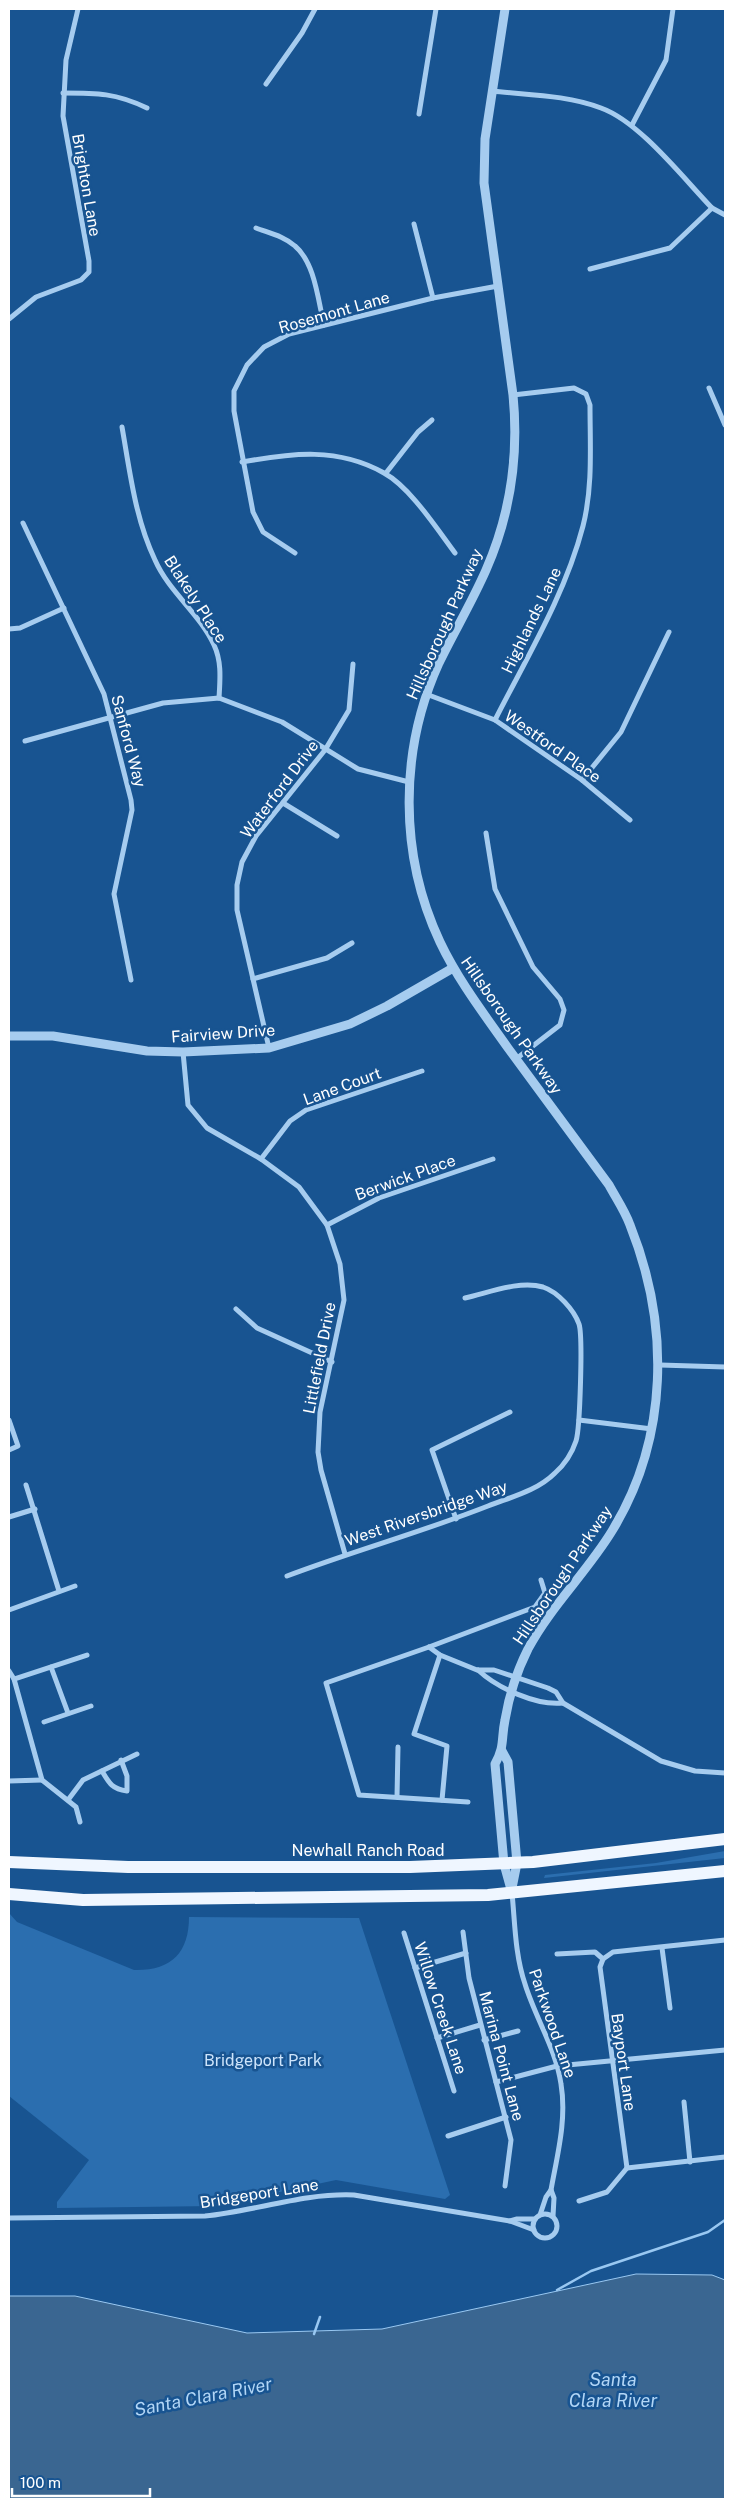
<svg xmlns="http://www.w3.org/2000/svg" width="734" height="2508" viewBox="0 0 734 2508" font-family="'Public Sans',sans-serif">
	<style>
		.green { fill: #2b6eaf }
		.water { fill: #3a6691; stroke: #99c8f2 }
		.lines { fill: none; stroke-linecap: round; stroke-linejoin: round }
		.stream { stroke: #99c8f2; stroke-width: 2.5 }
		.minor { stroke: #a6ccef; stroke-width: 5 }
		.tertiary { stroke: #a6ccef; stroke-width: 9 }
		.primary { stroke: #eff6ff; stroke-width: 12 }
		.labels { text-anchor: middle; stroke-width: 5; stroke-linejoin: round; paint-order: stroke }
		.street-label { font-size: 16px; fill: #fff; stroke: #185491 }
		.park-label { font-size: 16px; fill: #cde4fb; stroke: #185491 }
		.water-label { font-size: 18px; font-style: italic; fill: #b2d6f6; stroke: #185491 }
	</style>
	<rect width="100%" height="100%" fill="#185491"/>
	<!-- green -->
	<g class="green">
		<path d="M725 1851V1858L544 1878 545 1875 656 1863Z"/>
		<path d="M9 1913 17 1922 134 1970C171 1971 189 1953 189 1917L359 1918 450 2195 445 2199 336 2180 215 2206 57 2208V2202L89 2160 9 2096Z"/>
	</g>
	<!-- water -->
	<path class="water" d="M636 2274 712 2275 725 2280V2499H9V2296H75L247 2333 382 2329Z"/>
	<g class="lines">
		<!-- stream -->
		<g class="stream">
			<path d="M557 2290 591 2271 708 2232 725 2220"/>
			<path d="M314 2334 320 2317"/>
		</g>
		<!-- minor -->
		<g class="minor">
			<path d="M266 84 302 33 315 9"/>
			<path d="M492 91C528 95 567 95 601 108 640 122 683 178 712 208L725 215"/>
			<path d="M63 93C97 93 116 93 147 108"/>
			<path d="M419 114 436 9"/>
			<path d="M632 125 666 60 673 9"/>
			<path d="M414 224 433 298"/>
			<path d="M256 228C269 233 284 236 295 246 315 263 318 300 324 325"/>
			<path d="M590 269 670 248 712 208"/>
			<path d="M9 319 36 297 81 280 89 272V261L63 116 66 60 78 9"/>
			<path d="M709 388 725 425"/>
			<path d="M122 427C130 472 135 518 155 560 169 592 200 614 214 645 222 662 220 680 219 698"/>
			<path d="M242 462C292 453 338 447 384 473 410 487 437 529 455 553"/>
			<path d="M386 473 418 432 432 420"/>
			<path d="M23 523 104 694 131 800 132 810 114 894 131 980"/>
			<path d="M295 553 263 532 253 512 234 411V391L247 365 264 347 289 334 433 298 498 286"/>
			<path d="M9 629 20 628 64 608"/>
			<path d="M426 694 495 720 582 780 630 820"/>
			<path d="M495 720C527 657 565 595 583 526 593 487 590 445 590 405L586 394 574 388 513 395"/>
			<path d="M25 741 163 703 219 698 282 722 358 769 409 782"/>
			<path d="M582 780 621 732 669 632"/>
			<path d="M283 803 337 836"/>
			<path d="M486 833 495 889 533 967 560 999 564 1010 560 1025 516 1059"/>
			<path d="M253 979 327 958 352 943"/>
			<path d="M269 1048 237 910V885L242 862 256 836 325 750 349 710 353 664"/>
			<path d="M183 1052 188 1105 207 1128 261 1159 299 1187 327 1225 340 1264 344 1300 320 1412 318 1452 321 1470 345 1554"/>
			<path d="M261 1159 290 1121 306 1110 422 1071"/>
			<path d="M327 1225 379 1198 493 1159"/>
			<path d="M236 1309 257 1328 332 1362"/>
			<path d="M660 1365 725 1367"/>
			<path d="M9 1420 18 1446 9 1450"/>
			<path d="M579 1420 652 1429"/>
			<path d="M26 1485 59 1591"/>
			<path d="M9 1517 35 1509"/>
			<path d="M456 1519 432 1450 510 1412"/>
			<path d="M287 1576C353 1551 422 1532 488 1506 511 1497 537 1491 555 1473 564 1465 572 1453 576 1441 580 1429 583 1336 579 1324 574 1310 558 1292 543 1287 519 1280 488 1293 465 1298"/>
			<path d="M9 1610 75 1586"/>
			<path d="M429 1647 440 1655 477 1670H494L548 1688 556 1692 563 1703 661 1761 695 1771 725 1773"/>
			<path d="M440 1655 414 1734 447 1746 442 1800"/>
			<path d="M51 1667 68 1713"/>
			<path d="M478 1670C497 1688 537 1706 563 1703"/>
			<path d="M9 1671 14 1679 42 1780 76 1807 80 1822"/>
			<path d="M14 1679 87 1655"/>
			<path d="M44 1722 91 1706"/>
			<path d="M102 1771C109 1783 112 1789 127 1791V1776L121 1760"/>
			<path d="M9 1781 42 1780"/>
			<path d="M397 1797 398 1747"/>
			<path d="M68 1800 83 1780 137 1754"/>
			<path d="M468 1802 359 1795 326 1683 429 1647 535 1607 545 1593 541 1580"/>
			<path d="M512 1893C515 1923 515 1955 525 1984 535 2017 556 2049 561 2084 567 2120 557 2156 551 2190L546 2197 540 2215"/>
			<path d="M463 1932 469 1978 511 2140 505 2186"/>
			<path d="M404 1933 454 2091"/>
			<path d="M662 1948 670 2008"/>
			<path d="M557 1954 595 1952 603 1959"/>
			<path d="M603 1959 600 1967 627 2168"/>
			<path d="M603 1959 613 1952 725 1940"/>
			<path d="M415 1968 466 1953"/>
			<path d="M437 2038 480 2025"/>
			<path d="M484 2040 518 2031"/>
			<path d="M496 2082 557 2066 725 2050"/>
			<path d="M684 2102 690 2162"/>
			<path d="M448 2136 506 2117"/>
			<path d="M627 2168 725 2157"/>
			<path d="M551 2190 554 2198 553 2216"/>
			<path d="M579 2201 607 2192 627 2168"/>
			<circle cx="545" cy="2226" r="12"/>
			<path d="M9 2218 205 2216C256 2211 302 2193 354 2195L510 2221 534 2230"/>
			<path d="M510 2221 517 2219H535"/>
		</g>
		<!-- tertiary -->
		<g class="tertiary">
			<path d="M505 9 485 139 484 183 513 395C519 456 511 513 486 570 472 602 454 632 439 663 399 751 399 855 440 942 458 980 484 1014 508 1048 542 1094 575 1139 609 1185 616 1198 625 1211 630 1225 670 1325 669 1438 612 1531 587 1572 551 1606 528 1649 517 1671 509 1696 505 1720 501 1739 505 1746 495 1764L504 1864 512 1893"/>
			<path d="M9 1036H53L147 1051 183 1052 269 1048 350 1024 387 1006 453 968"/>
			<path d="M502 1751 508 1762 517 1863 512 1888"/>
		</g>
		<!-- primary -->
		<g class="primary">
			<path d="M9 1862 128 1867H410L533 1862 725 1839"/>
			<path d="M9 1894 83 1900 488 1895 725 1871"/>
		</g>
	</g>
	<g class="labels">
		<!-- street labels -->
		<g class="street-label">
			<text transform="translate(87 185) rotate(80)" y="6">Brighton Lane</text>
			<text transform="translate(334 312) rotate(-16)" y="6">Rosemont Lane</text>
			<text transform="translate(196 599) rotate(57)" y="6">Blakely Place</text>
			<text transform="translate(531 620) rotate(-64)" y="6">Highlands Lane</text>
			<text transform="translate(444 624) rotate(-66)" y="6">Hillsborough Parkway</text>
			<text transform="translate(129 741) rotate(75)" y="6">Sanford Way</text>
			<text transform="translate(553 746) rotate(35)" y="6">Westford Place</text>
			<text transform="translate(279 789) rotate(-53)" y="6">Waterford Drive</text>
			<text transform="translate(512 1025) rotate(55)" y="6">Hillsborough Parkway</text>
			<text transform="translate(223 1033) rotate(-4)" y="6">Fairview Drive</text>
			<text transform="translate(342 1086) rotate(-20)" y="6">Lane Court</text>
			<text transform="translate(405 1177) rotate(-20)" y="6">Berwick Place</text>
			<text transform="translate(319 1358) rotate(-79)" y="6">Littlefield Drive</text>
			<text transform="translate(426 1513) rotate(-19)" y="6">West Riversbridge Way</text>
			<text transform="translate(562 1575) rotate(-56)" y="6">Hillsborough Parkway</text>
			<text x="368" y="1856">Newhall Ranch Road</text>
			<text transform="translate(441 2008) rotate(72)" y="6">Willow Creek Lane</text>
			<text transform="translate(553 2023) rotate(71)" y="6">Parkwood Lane</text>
			<text transform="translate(502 2056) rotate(75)" y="6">Marina Point Lane</text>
			<text transform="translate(624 2062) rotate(82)" y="6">Bayport Lane</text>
			<text transform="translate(259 2193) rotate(-9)" y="6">Bridgeport Lane</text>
		</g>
		<!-- park labels -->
		<g class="park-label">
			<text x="263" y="2066">Bridgeport Park</text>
		</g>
		<!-- water labels -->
		<g class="water-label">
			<text x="613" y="2386">Santa<tspan x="613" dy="21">Clara River</tspan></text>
			<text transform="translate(203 2397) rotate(-11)" y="6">Santa Clara River</text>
		</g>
	</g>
	<!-- border -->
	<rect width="734" height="2508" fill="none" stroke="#ffffff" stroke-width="20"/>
	<!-- scale -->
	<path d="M12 2488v8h138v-8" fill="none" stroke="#ffffff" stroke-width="2.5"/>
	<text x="20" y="2488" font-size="15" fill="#ffffff" stroke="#185491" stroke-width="4" paint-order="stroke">100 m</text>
</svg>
